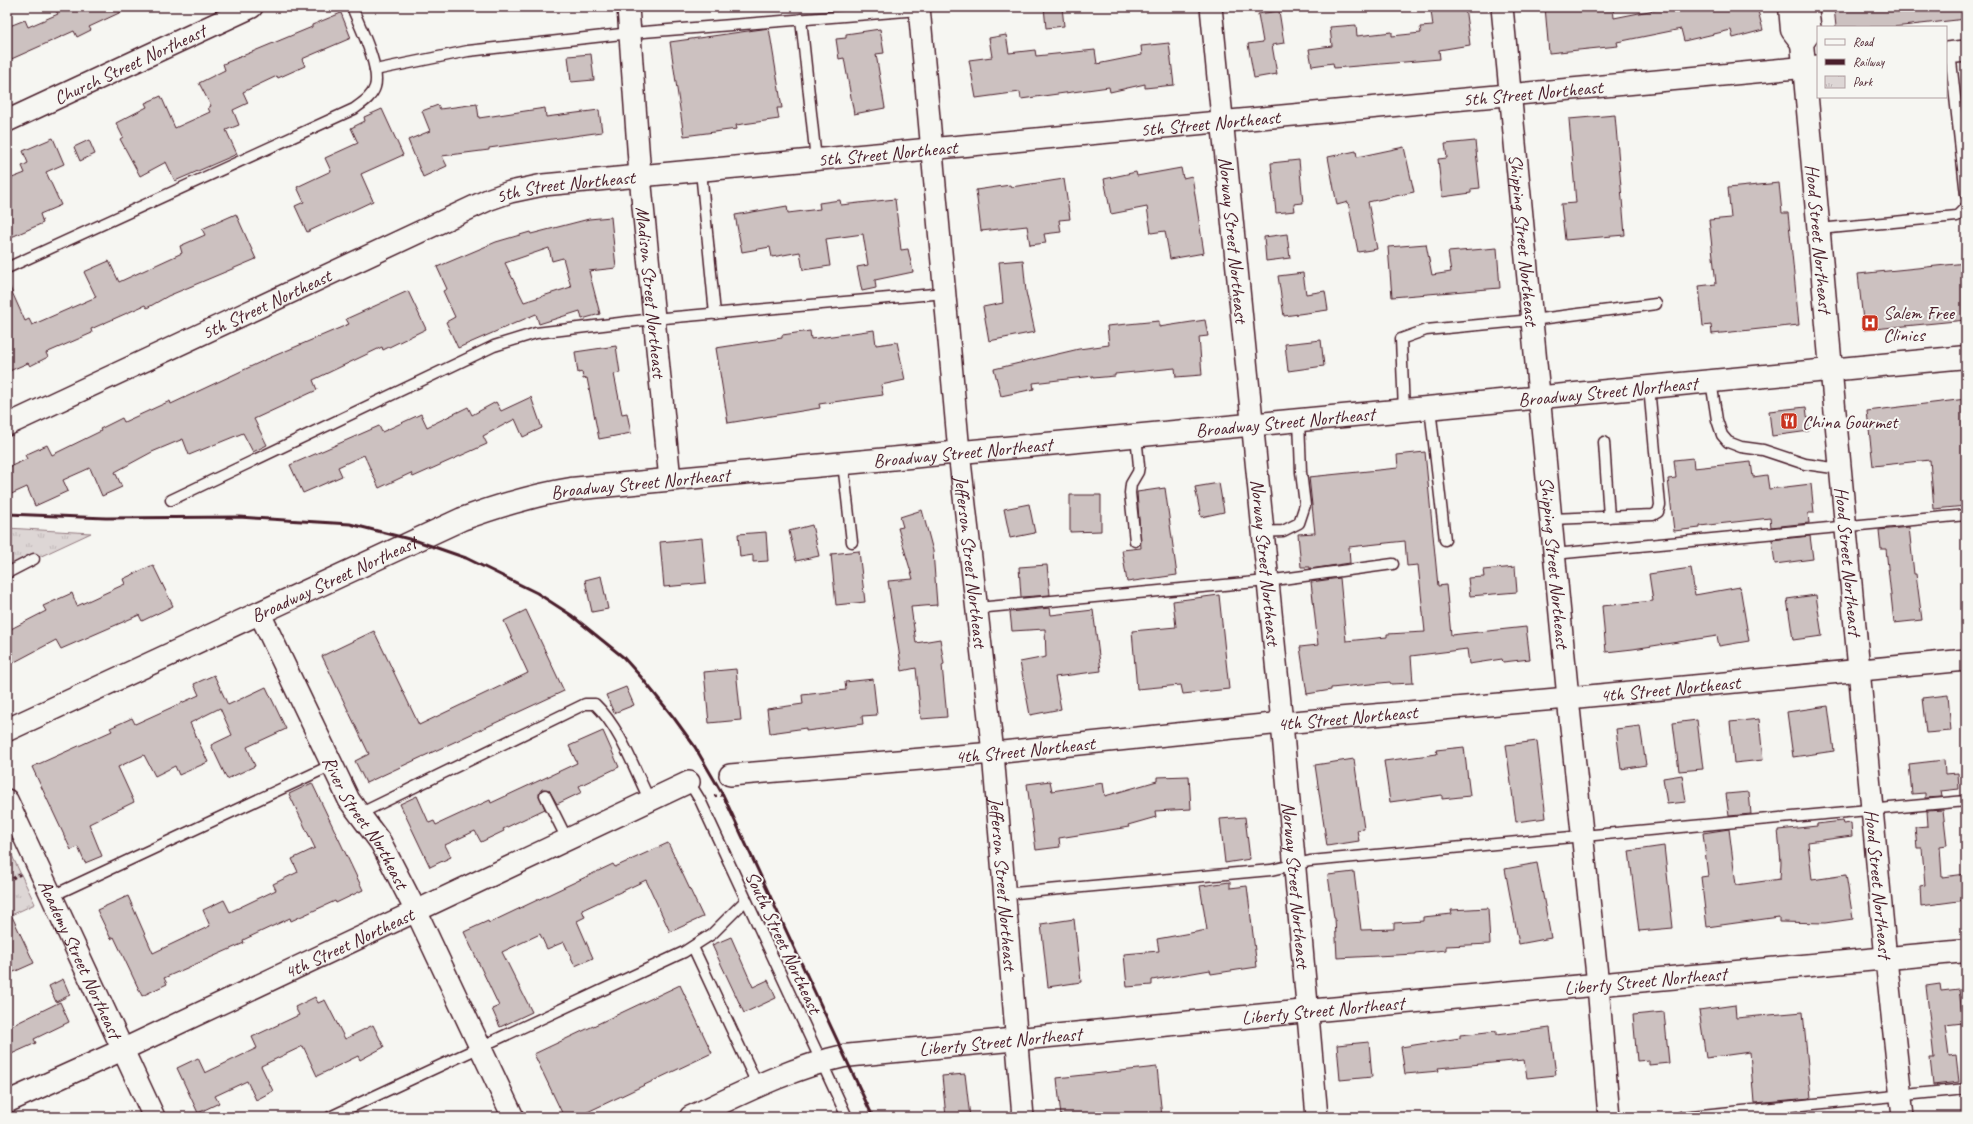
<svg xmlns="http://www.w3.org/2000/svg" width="1973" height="1124" viewBox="0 0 1973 1124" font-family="Caveat,sans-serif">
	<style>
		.park { fill: url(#park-tufts); stroke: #947a80 }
		.building { fill: #ccc1c0; stroke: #4a1f2b; fill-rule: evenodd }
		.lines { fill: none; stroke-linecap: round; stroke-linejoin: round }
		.lane-casing { stroke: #4a1f2b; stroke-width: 13 }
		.street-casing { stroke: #4a1f2b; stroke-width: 24 }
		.secondary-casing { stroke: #4a1f2b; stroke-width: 25 }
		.highway-casing { stroke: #4a1f2b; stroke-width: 25 }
		.path { stroke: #4a1f2b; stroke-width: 2.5; stroke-dasharray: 3 3; stroke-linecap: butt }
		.lane { stroke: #f6f6f2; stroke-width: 10 }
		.street { stroke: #f6f6f2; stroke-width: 21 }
		.secondary { stroke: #f6f6f2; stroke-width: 22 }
		.highway { stroke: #f6f6f2; stroke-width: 22 }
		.rail { stroke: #4a1f2b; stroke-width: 3 }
		.labels { text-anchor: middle; stroke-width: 4; stroke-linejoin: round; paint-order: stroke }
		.street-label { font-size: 19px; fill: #4a1f2b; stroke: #f6f6f2 }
		.poi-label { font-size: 19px; fill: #4a1f2b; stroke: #f6f6f2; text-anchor: start }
	</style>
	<defs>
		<pattern id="park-tufts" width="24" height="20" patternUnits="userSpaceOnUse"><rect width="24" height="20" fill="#ddd6d5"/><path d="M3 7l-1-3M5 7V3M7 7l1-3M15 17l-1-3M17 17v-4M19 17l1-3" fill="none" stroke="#bfb7b7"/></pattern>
	</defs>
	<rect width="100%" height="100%" fill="#f6f6f2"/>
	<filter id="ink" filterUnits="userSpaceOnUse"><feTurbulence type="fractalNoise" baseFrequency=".025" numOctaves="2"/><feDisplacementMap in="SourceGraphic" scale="8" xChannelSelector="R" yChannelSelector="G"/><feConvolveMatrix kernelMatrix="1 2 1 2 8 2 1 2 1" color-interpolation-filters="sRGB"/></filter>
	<g filter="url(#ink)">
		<!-- park -->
		<g class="park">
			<path d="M7 528 91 533 7 572Z"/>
			<path d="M7 845 35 904 7 917Z"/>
		</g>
		<!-- building -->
		<g class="building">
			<path d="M65 7H132L89 27 91 30 77 37 74 31 7 61V27L25 20 28 27 58 14 56 11Z"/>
			<path d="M1044 7H1062L1064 26 1046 28Z"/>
			<path d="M1465 7 1470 45 1439 50 1440 59 1334 68 1333 63 1312 66 1309 49 1332 46 1330 27 1356 25 1357 36 1392 32V36L1421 33 1420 27 1433 26 1431 11Z"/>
			<path d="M1545 7H1613L1614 18 1669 7H1757L1763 30 1733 38 1731 30 1684 41 1681 29 1617 42 1618 46 1549 53Z"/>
			<path d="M1834 7H1966V19L1893 27H1836Z"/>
			<path d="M1279 11 1284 43 1272 45 1277 74 1254 78 1248 44 1263 42 1258 14Z"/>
			<path d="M341 13 351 38 302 59 305 66 278 78 277 76 243 92 248 103 233 110 239 125 226 130 237 154 175 181 166 162 140 176 120 139 123 137 116 123 147 107 145 103 161 96 175 128 210 112 208 108 211 106 199 83 225 70 223 64 312 27V25Z"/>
			<path d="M769 28 782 108H777L779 119 736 125 737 129 684 136 670 42Z"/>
			<path d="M880 29 884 53 876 54 885 108 854 114 844 58 839 59 836 39 846 38V34Z"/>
			<path d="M1006 35 1009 53 1035 50 1036 56 1095 50 1097 64 1142 55 1141 46 1169 43 1174 85 1145 88V84L1110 92 1109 87 1021 99 1020 92 976 98 969 60 992 57 989 38Z"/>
			<path d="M591 54 594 80 571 82 568 56Z"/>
			<path d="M477 104 479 118 545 108 546 117 599 110 602 132 489 148V150L442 156 447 166 423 177 408 140 430 131 422 111 438 105 440 109Z"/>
			<path d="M382 109 403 155 361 174 373 201 307 232 295 206 304 202 297 187 331 171 325 158 358 143 351 128 365 121 364 117Z"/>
			<path d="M1615 115 1625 235 1565 240 1561 204 1576 203 1569 119Z"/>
			<path d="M53 138 64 164 46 172 61 205 40 214 43 223 7 239V180L25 173 22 166 28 163 23 151Z"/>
			<path d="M89 140 95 154 80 161 74 147Z"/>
			<path d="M1475 141 1480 188 1471 189V193L1442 197 1438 159 1447 158 1445 144Z"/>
			<path d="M1404 147 1414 192 1368 202 1377 249 1358 252 1348 202 1337 205 1328 157 1356 151 1357 157Z"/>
			<path d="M1299 160 1303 203 1294 204 1295 211 1276 213 1271 163Z"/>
			<path d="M1181 168 1183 178 1192 176 1204 253 1170 259 1165 231 1151 233 1147 207 1111 214 1104 179 1136 172 1137 176Z"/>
			<path d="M1064 179 1070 219 1059 220 1061 232 1044 234 1046 243 1030 245 1027 226 981 231 976 190 1010 185 1011 187Z"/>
			<path d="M1779 183 1782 213H1788L1799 325 1712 334 1711 325 1703 326 1699 286 1716 284 1709 220 1731 218 1728 188Z"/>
			<path d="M895 199 901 250 908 249 913 272 875 280 876 288 862 291 857 267 868 265 863 234 826 239 830 266 803 270 800 252 772 257 770 247 742 252 735 215 787 206 788 213 820 209 819 203 840 200 841 205Z"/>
			<path d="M236 214 256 259 168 296 147 308 145 305 91 329 92 333 46 353 48 357 30 366 28 363 7 372V281L25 321 29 319 32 325 96 297 84 272 109 261 119 282 182 253 180 246 205 235 202 229Z"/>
			<path d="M611 217 616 268 589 271 600 314 582 319 580 311 539 324 536 314 458 348 446 322 455 317 443 291 447 289 437 267 496 242 530 232 531 234 589 219ZM549 248 552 261 563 258 571 287 524 302 505 263Z"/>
			<path d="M1287 234 1290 258 1266 261 1264 237Z"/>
			<path d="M1426 244 1432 275 1451 272 1448 252 1497 248 1500 288 1392 297 1388 247Z"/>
			<path d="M1023 260 1026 292 1035 332 989 341 983 307 1003 303 999 262Z"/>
			<path d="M1966 263V320L1864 330 1858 274Z"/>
			<path d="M1303 273 1306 294 1325 291 1328 310 1284 316 1278 276Z"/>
			<path d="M408 291 426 329 383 350 382 347 313 380 317 390 254 419 267 445 253 452 243 433 189 455 183 439 152 452 115 472 122 487 102 496 90 468 63 480 68 491 35 506 27 487 7 496V468L27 459 25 455 47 445 52 455 101 431 100 429 122 418 124 422 170 401 171 404 267 359 349 324 346 319Z"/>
			<path d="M1205 320 1208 336 1199 337 1202 375 1176 377 1175 368 1115 374V376L1093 378V376L1033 383 1034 389 1001 396 994 369 1079 349 1109 345 1107 326 1159 321V327Z"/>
			<path d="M874 330 876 345 897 342 905 380 881 385 883 395 819 404 820 408 728 423 716 348 782 338V335L810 331 811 339Z"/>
			<path d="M1321 340 1324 366 1288 371 1285 344Z"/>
			<path d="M616 346 620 373 614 374 622 414 627 413 631 433 599 439 587 378 583 379 582 372 578 373 575 352Z"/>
			<path d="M531 397 542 428 523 437 515 419 483 436 487 444 413 477 411 473 379 488 364 455 338 467 342 476 303 493 290 465 379 426 382 432 421 414 427 427 468 407 472 415 496 402 501 411Z"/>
			<path d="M1966 399V506L1934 509 1930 460 1873 466 1867 411Z"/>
			<path d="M1806 407 1809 431 1772 436 1769 411Z"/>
			<path d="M1425 452 1438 586 1446 585 1451 635 1526 627 1530 659 1503 662 1502 659 1469 664 1467 649 1411 656 1413 683 1391 684 1390 682 1331 688V690L1307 694 1300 647 1318 645 1311 582 1340 578 1346 641 1387 637V634L1425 632 1418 565 1407 566 1405 541 1349 547 1350 563 1310 569V567H1301L1298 534 1315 533 1309 477 1398 468 1397 455Z"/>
			<path d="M1693 458 1694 468 1751 462 1753 477 1767 475 1769 489 1811 484 1814 513H1808L1809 523 1771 527 1770 518 1700 526V528L1674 531 1668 479 1676 478 1674 460Z"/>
			<path d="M1219 483 1224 512 1201 517 1195 487Z"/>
			<path d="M1165 488 1177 575 1127 582 1122 550 1141 548 1137 492Z"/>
			<path d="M1070 495H1101V531L1070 532Z"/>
			<path d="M1029 504 1035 533 1010 538 1004 509Z"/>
			<path d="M922 510 933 551 937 605 911 607 916 643 940 639 944 664 942 665 947 717 921 719 916 668 902 671 888 581 913 579 898 528 903 527 900 517Z"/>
			<path d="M812 525 819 556 796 561 789 531Z"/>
			<path d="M1909 527 1914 574H1916L1922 620 1894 623 1886 549H1881L1879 530Z"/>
			<path d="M766 532 768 561 753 562V555L740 557 738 534Z"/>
			<path d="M1810 536 1813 559 1775 564 1772 540Z"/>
			<path d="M702 538 706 583 664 587 660 542Z"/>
			<path d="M859 551 865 602 836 605 831 554Z"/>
			<path d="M153 565 173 606 142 621 139 615 61 649 56 640 7 666V631L46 611 43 606 72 593 77 606 125 584 123 579Z"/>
			<path d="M1047 565 1050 595 1021 597 1019 567Z"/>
			<path d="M1515 567 1517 592 1470 596 1468 578 1484 577 1483 570Z"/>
			<path d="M1691 568 1695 595 1740 587 1749 641 1719 646 1717 636 1633 649 1606 652 1602 606 1653 601 1649 574Z"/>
			<path d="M601 576 608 609 592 612 585 580Z"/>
			<path d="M1219 595 1229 689 1183 694 1181 685 1137 689 1132 631 1176 627 1173 601Z"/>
			<path d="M1816 595 1822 636 1793 640 1787 599Z"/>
			<path d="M1050 608 1051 615 1093 610 1101 671 1055 677 1061 709 1030 715 1020 662 1046 657 1045 629 1012 631 1010 612Z"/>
			<path d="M526 610 564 691 366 783 355 761 369 754 322 656 374 631 419 725 528 673 504 621Z"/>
			<path d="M736 669 741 720 709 723 704 672Z"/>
			<path d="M214 675 228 705 266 687 286 729 247 747 255 766 227 779 211 745 232 735 220 708 190 723 208 762 179 775 175 766 155 776 144 755 118 767 134 802 89 824 102 856 85 863 78 847 71 850 32 767 112 731 110 728 132 718 135 724 199 695 194 684Z"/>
			<path d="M873 679 877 715 862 716 863 724 806 731V728L770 733 767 709 803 704 802 695 846 690 845 682Z"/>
			<path d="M626 687 634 705 614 713 606 695Z"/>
			<path d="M1948 695 1951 731 1926 733 1922 698Z"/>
			<path d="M1828 706 1834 751 1793 757 1787 712Z"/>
			<path d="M1759 719 1763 760 1734 763 1730 722Z"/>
			<path d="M1697 720 1703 769 1679 771 1673 723Z"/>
			<path d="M1640 726 1646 765 1621 769 1616 729Z"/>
			<path d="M603 731 619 767 579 786 582 792 557 804 549 790 542 789 539 795 545 809 503 829 504 831 481 842 475 831 445 845 451 857 430 867 400 804 417 796 429 823 434 821 436 825 490 800 491 803 577 763 569 746Z"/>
			<path d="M1537 741 1546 818 1516 822 1506 745Z"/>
			<path d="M1464 747 1470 796 1442 799V795L1390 802 1384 761 1437 754 1436 750Z"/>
			<path d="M1354 759 1364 829 1357 830 1359 841 1327 846 1315 765Z"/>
			<path d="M1944 760 1945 774 1958 773 1959 789 1941 791 1942 797 1925 798V793L1912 794 1909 764Z"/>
			<path d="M1682 775 1686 802 1667 804 1663 778Z"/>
			<path d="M1189 776 1191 809 1155 811 1156 817 1128 825 1129 827 1059 838 1060 847 1036 850 1027 784 1050 781 1052 791 1103 783 1105 796 1157 781V777Z"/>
			<path d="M312 783 363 890 336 903 335 901 291 921 290 918 243 940 244 943 164 978 167 984 142 996 114 937 111 939 97 910 128 896 153 953 210 926 203 910 224 900 230 912 276 890 273 884 298 872 292 859 315 848 289 794Z"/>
			<path d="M1749 792 1751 814 1729 816 1726 794Z"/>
			<path d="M1943 810 1947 845 1940 846 1942 877 1966 874V900L1921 906 1920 886 1925 885 1922 848H1917L1915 827 1928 826 1927 811Z"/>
			<path d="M1245 817 1250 859 1225 863 1220 819Z"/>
			<path d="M1842 821 1843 824 1851 823 1852 836 1808 842 1812 880 1846 875 1853 919 1825 923 1779 922V917L1707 927 1701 877 1708 876 1703 833 1729 829 1736 885 1780 879 1781 862 1778 830 1817 826V824Z"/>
			<path d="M668 843 703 917 670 932 646 880 582 910 585 917 577 921 593 958 575 966 564 942 547 949 540 934 502 952 532 1012 500 1027 492 1009 499 1006 464 932 488 921 489 923 613 864 615 867Z"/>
			<path d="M1664 846 1673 928 1639 931 1629 851Z"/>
			<path d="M1537 863 1551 938 1519 944 1505 869Z"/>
			<path d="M1354 872 1361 930 1394 929V923L1423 921V917L1452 914 1451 910 1488 908 1490 944 1446 946V950L1415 953V954L1337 958 1335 918H1334L1328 875Z"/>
			<path d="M1230 882V888L1247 886 1257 967 1211 974 1210 970 1152 980V985L1127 987 1124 954 1159 951 1157 939 1207 930 1200 886Z"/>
			<path d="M7 906 34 963 7 975Z"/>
			<path d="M1074 919 1081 982 1048 987 1041 924Z"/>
			<path d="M731 937 753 987 768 980 776 998 744 1013 712 945Z"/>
			<path d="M63 979 70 995 56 1002 49 986Z"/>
			<path d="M1940 984 1941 991 1959 989 1963 1023 1945 1025 1949 1056 1956 1055 1959 1082 1933 1085 1930 1058H1934L1926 986Z"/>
			<path d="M680 985 712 1053 577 1117H564L534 1054Z"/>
			<path d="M315 997 318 1003 325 1000 345 1039 373 1025 384 1047 360 1060 358 1056 317 1076 303 1046 261 1066 273 1091 256 1100 247 1081 215 1096 219 1103 198 1113 177 1068 198 1058 205 1073 257 1048 252 1037 299 1015 295 1007Z"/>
			<path d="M60 1002 69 1022 34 1039 36 1043 7 1056V1028Z"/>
			<path d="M1735 1005 1736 1018 1803 1012 1811 1098 1754 1103 1750 1052 1706 1058 1699 1010Z"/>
			<path d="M1664 1012 1669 1063 1649 1065V1060L1637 1061 1633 1015Z"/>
			<path d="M1550 1028 1556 1075 1527 1078 1524 1060 1438 1068 1439 1071 1405 1074 1401 1047 1460 1038V1035L1496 1031V1035Z"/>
			<path d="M1369 1042 1372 1077 1340 1080 1337 1045Z"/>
			<path d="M1157 1067 1162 1117H1061L1057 1078Z"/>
			<path d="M965 1074 970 1117H946L942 1076Z"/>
		</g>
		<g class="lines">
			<defs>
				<g id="lane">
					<path d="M801 19 816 160"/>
					<path d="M1950 52 1966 195"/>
					<path d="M375 70 468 51 631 33 919 10"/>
					<path d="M701 171 715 314"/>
					<path d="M1819 229 1957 216 1966 207"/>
					<path d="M7 268 354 109C362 103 372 97 375 87 381 68 359 25 352 7"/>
					<path d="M1711 381 1717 420 1722 435 1728 442 1741 447 1763 450 1805 464 1840 469"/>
					<path d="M1430 408 1445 540"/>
					<path d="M1404 411 1401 339 1426 330 1532 320 1656 304"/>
					<path d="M1604 442 1609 517"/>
					<path d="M843 463 852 542"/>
					<path d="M171 500 494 346 536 333 653 319 945 293"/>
					<path d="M1551 519 1653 515 1658 512 1660 505 1649 387"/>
					<path d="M1262 532 1283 531 1299 523 1305 505 1301 472 1299 420"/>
					<path d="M1135 541 1130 493 1131 484 1138 472 1139 466 1136 435"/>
					<path d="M1554 554 1966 515"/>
					<path d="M7 573 34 559"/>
					<path d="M977 608 1267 581 1393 564"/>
					<path d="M689 782 700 800 847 1117"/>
					<path d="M545 795 567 839"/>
					<path d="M359 814 585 704H595C621 729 634 769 650 801"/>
					<path d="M1004 894 1271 870 1310 861 1966 801"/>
					<path d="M52 896 332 765"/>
					<path d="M693 947 758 1086"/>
					<path d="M330 1117 684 952 712 934 746 900"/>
					<path d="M1681 1117 1966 1089"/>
				</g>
				<g id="street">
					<path id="s1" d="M628 7 640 176 670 480"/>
					<path id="s2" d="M919 7 959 452 993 753 1023 1117"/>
					<path id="s3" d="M1211 7 1282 723 1317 1117"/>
					<path id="s4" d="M1502 7 1568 698 1598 985 1609 1117"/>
					<path d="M1946 53 1966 51"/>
					<path id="s5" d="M7 121 252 7"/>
					<path id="s6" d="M1831 369 1886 959 1903 1117"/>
					<path id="s7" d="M7 425 490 199 510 192 543 185 1818 66"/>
					<path id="s8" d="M260 614 349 800 381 843 416 911 513 1117"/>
					<path id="s9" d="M730 775 993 753 1282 723 1568 698 1966 660"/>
					<path id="s10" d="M7 800 154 1117"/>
					<path id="s11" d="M7 1102 122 1050 689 782"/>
				</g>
				<g id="secondary">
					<path d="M1790 7 1792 30 1802 43"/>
					<path id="s12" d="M1807 7 1810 32 1802 43 1831 369"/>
					<path id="s13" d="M7 730 462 519C498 506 533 495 571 489L1966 357"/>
				</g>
				<g id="highway">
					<path id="s14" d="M691 1117C740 1094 790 1068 844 1056L1307 1011 1966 951"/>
				</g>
			</defs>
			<!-- lane casing -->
			<use href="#lane" class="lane-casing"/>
			<!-- street casing -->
			<use href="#street" class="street-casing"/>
			<!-- secondary casing -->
			<use href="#secondary" class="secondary-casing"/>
			<!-- highway casing -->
			<use href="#highway" class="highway-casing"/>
			<!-- path -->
			<g class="path">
				<path d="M714 796 725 795"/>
				<path d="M7 881 21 874"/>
			</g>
			<!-- lane -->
			<use href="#lane" class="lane"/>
			<!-- street -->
			<use href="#street" class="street"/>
			<!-- secondary -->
			<use href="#secondary" class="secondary"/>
			<!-- highway -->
			<use href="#highway" class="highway"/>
			<!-- rail -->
			<path class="rail" d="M7 514 106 518 239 517 350 524 417 541 466 558 537 593 571 615 623 657 641 677 674 718 695 747 723 795 873 1117"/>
		</g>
	</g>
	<!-- icons -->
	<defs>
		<symbol id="hospital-square" viewBox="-11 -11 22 22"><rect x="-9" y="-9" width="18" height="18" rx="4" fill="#c8321e" stroke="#f6f6f2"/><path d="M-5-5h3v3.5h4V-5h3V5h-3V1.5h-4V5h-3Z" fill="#fff"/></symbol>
		<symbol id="restaurant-square" viewBox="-11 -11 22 22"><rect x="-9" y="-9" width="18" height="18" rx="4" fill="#c8321e" stroke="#f6f6f2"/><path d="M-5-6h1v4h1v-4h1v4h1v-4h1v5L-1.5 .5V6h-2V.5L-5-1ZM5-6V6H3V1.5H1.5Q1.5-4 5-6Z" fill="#fff"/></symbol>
	</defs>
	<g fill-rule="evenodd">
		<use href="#hospital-square" x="1860" y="313" width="20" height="20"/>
		<use href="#restaurant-square" x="1779" y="411" width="20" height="20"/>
	</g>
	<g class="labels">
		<!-- street labels -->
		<g class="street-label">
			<text dy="7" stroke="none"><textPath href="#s5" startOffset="135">Church Street Northeast</textPath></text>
			<text dy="7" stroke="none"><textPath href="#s7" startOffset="1582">5th Street Northeast</textPath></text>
			<text dy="7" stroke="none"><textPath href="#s7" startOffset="1258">5th Street Northeast</textPath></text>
			<text dy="7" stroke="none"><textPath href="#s7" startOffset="934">5th Street Northeast</textPath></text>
			<text dy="7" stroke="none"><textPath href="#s7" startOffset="610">5th Street Northeast</textPath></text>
			<text dy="7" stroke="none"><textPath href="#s12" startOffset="235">Hood Street Northeast</textPath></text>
			<text dy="7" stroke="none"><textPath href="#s3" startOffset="234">Norway Street Northeast</textPath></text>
			<text dy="7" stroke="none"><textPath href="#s4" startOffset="234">Shipping Street Northeast</textPath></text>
			<text dy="7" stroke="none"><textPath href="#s1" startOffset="286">Madison Street Northeast</textPath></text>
			<text dy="7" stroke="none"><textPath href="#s7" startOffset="286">5th Street Northeast</textPath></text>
			<text dy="7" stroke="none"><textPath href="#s13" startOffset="1656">Broadway Street Northeast</textPath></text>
			<text dy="7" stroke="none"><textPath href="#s13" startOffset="1332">Broadway Street Northeast</textPath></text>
			<text dy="7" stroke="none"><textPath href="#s13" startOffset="1008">Broadway Street Northeast</textPath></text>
			<text dy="7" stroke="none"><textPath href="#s13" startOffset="684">Broadway Street Northeast</textPath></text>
			<text dy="7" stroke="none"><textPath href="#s6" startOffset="193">Hood Street Northeast</textPath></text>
			<text dy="7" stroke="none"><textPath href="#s2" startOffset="557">Jefferson Street Northeast</textPath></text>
			<text dy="7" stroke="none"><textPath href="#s3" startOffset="558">Norway Street Northeast</textPath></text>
			<text dy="7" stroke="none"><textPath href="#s4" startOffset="558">Shipping Street Northeast</textPath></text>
			<text dy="7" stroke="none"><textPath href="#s13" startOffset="360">Broadway Street Northeast</textPath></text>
			<text dy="7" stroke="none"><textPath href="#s9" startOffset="944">4th Street Northeast</textPath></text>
			<text dy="7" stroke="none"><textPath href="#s9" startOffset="620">4th Street Northeast</textPath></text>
			<text dy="7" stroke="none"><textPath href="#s9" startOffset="296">4th Street Northeast</textPath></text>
			<text dy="7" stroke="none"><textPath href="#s8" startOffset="234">River Street Northeast</textPath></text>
			<text dy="7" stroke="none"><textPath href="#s6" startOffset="517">Hood Street Northeast</textPath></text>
			<text dy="7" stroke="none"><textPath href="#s2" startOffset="881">Jefferson Street Northeast</textPath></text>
			<text dy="7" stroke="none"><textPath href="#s3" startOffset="882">Norway Street Northeast</textPath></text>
			<text transform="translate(784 942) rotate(65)" y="7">South Street Northeast</text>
			<text dy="7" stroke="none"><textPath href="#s11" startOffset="377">4th Street Northeast</textPath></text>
			<text dy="7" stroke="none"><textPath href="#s10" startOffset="175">Academy Street Northeast</textPath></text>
			<text dy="7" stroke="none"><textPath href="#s14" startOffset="970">Liberty Street Northeast</textPath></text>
			<text dy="7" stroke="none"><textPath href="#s14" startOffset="646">Liberty Street Northeast</textPath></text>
			<text dy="7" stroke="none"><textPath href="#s14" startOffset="322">Liberty Street Northeast</textPath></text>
		</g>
		<!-- poi labels -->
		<g class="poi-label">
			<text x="1883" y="319">Salem Free<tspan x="1883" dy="22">Clinics</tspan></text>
			<text x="1802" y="428">China Gourmet</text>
		</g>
	</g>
	<!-- margin -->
	<rect width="1973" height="1124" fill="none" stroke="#f6f6f2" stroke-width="24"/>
	<rect x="12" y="12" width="1949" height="1100" fill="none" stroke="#4a1f2b" stroke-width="1.5" filter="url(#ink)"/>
	<!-- legend -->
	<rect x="1817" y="26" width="130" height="72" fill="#f6f6f2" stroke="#b1a0a2"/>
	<rect x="1825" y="39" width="20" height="6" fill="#f6f6f2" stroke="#b1a0a2"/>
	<text x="1853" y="46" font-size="12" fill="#4a1f2b">Road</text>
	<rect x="1825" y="59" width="20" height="6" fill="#4a1f2b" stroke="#b1a0a2"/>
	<text x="1853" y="66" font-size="12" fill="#4a1f2b">Railway</text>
	<rect x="1825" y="76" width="20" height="12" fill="url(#park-tufts)" stroke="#b1a0a2"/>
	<text x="1853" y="86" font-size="12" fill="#4a1f2b">Park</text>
</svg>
